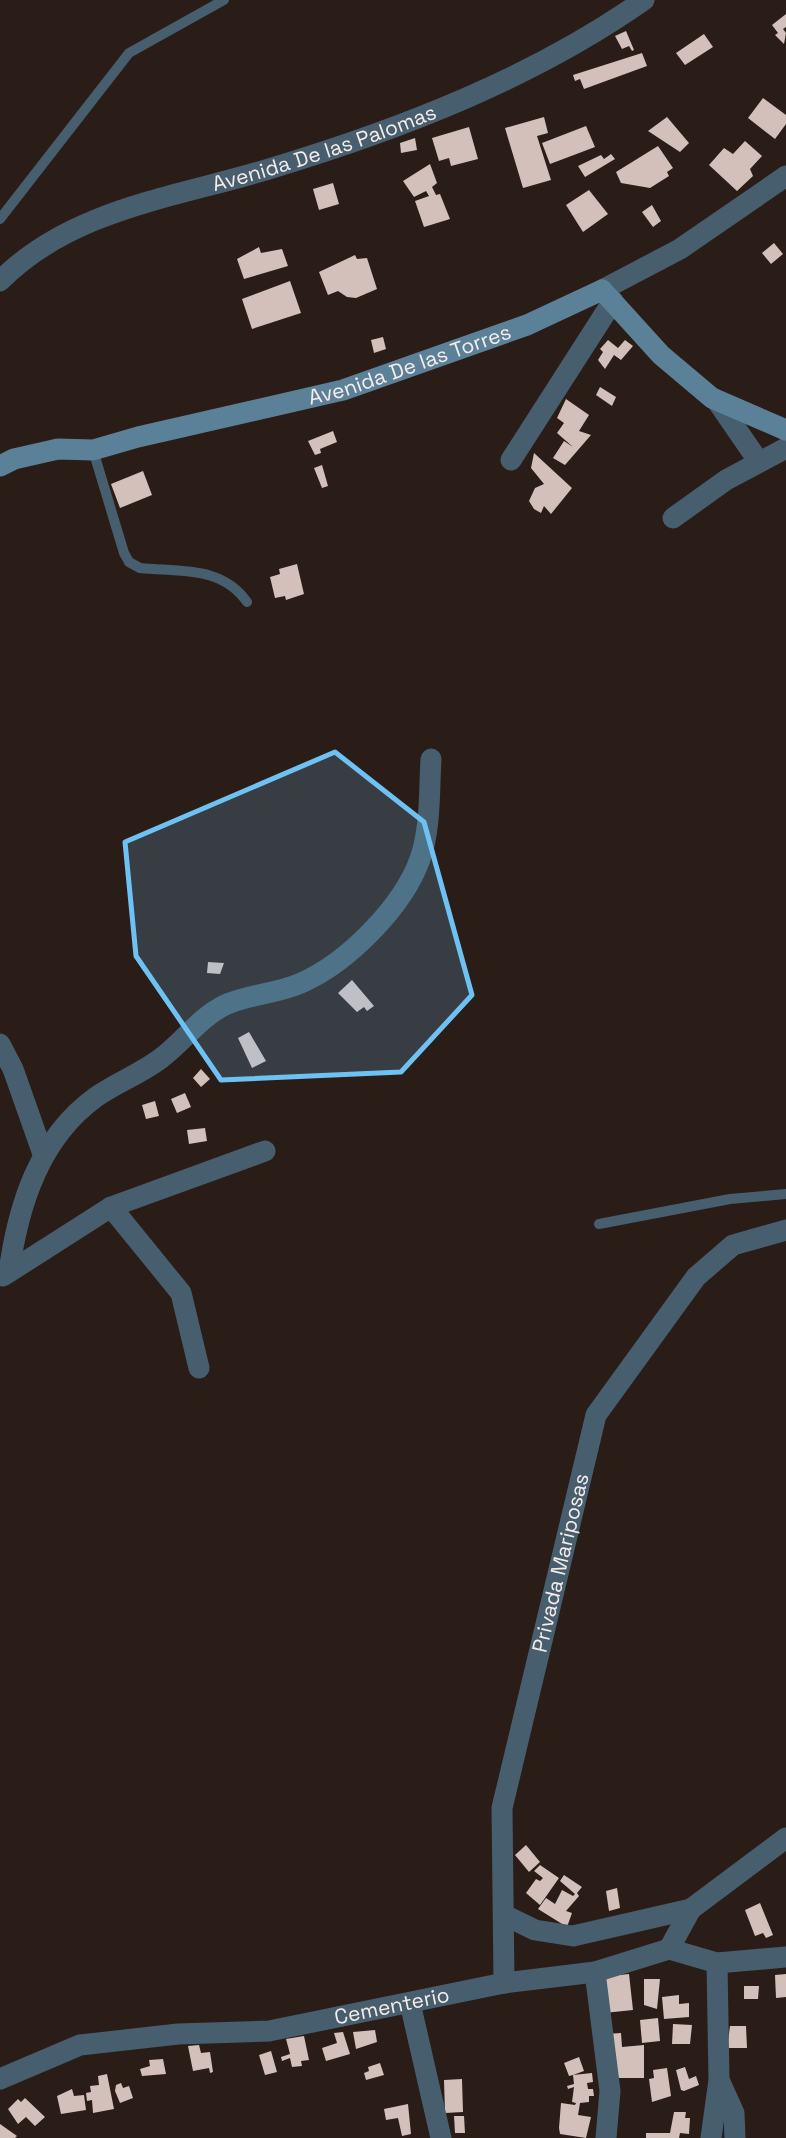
<svg xmlns="http://www.w3.org/2000/svg" width="786" height="2138" viewBox="0 0 786 2138" font-family="'Space Grotesk',sans-serif">
	<style>
		.building { fill: #d4c0ba }
		.lines { fill: none; stroke-linecap: round; stroke-linejoin: round }
		.lane { stroke: #465e6d; stroke-width: 10 }
		.street { stroke: #465e6d; stroke-width: 21 }
		.secondary { stroke: #5b8199; stroke-width: 21 }
		.marked { fill: #6ec2f3; fill-opacity: 0.2; stroke: #6ec2f3; stroke-width: 5; stroke-linejoin: round }
		.labels { text-anchor: middle; stroke-width: 7; stroke-linejoin: round; paint-order: stroke }
		.street-label { font-size: 21px; fill: #f7ece9; stroke: #20130e }
	</style>
	<rect width="100%" height="100%" fill="#2a1c17"/>
	<!-- building -->
	<g class="building">
		<path d="M786 14V27L783 29 786 33 784 44 775 35 778 33 772 25Z"/>
		<path d="M626 31 634 50 632 51 629 46 622 49 615 36Z"/>
		<path d="M704 34 713 47 685 65 676 53Z"/>
		<path d="M642 53 647 66 584 89 580 79 575 81 573 75Z"/>
		<path d="M763 98 786 115V124L775 139 748 118Z"/>
		<path d="M544 117 548 133 537 136 551 180 523 188 505 128Z"/>
		<path d="M667 117 689 143 680 152 648 131Z"/>
		<path d="M586 126 595 147 550 164 542 143Z"/>
		<path d="M469 127 478 159 451 166 449 158 439 161 432 138Z"/>
		<path d="M415 138 417 150 401 153 400 143Z"/>
		<path d="M745 141 762 156 750 169 753 176 737 191 709 165 724 148 733 154Z"/>
		<path d="M658 146 673 168 667 172 669 176 650 188 621 183 616 172Z"/>
		<path d="M611 154 615 159 585 177 578 166 601 155 604 159Z"/>
		<path d="M430 164 437 183 432 187 436 195 440 194 450 219 424 227 415 201 429 196 426 191 414 197 403 181Z"/>
		<path d="M333 183 339 204 319 210 313 189Z"/>
		<path d="M589 190 608 214 583 232 566 205Z"/>
		<path d="M652 205 661 221 653 227 642 212Z"/>
		<path d="M774 243 783 254 771 264 762 253Z"/>
		<path d="M259 247 261 253 282 249 288 266 244 279 237 259Z"/>
		<path d="M355 255 357 259 367 258 377 289 356 298 347 297 338 291 328 295 319 272Z"/>
		<path d="M290 281 301 313 252 329 242 299Z"/>
		<path d="M383 337 386 349 374 353 371 340Z"/>
		<path d="M608 340 618 348 625 340 633 346 621 360 614 355 605 369 598 360 603 352 600 349Z"/>
		<path d="M600 387 616 397 612 406 596 395Z"/>
		<path d="M566 399 589 415 579 431 591 435 565 465 553 458 564 441 573 447 557 433 564 423 557 418Z"/>
		<path d="M333 431 337 442 320 449 321 453 315 455 308 441Z"/>
		<path d="M534 453 572 488 551 514 544 506 541 513 534 509 529 501 535 488 544 484 531 468Z"/>
		<path d="M322 465 328 486 322 488 314 468Z"/>
		<path d="M143 471 152 495 120 508 111 484Z"/>
		<path d="M297 564 304 594 286 600 285 596 275 598 270 577 280 574 279 569Z"/>
		<path d="M208 962 224 963 220 974 207 973Z"/>
		<path d="M352 980 374 1006 367 1011 364 1007 357 1012 338 993Z"/>
		<path d="M249 1032 266 1061 252 1068 238 1038Z"/>
		<path d="M201 1069 210 1079 201 1087 193 1078Z"/>
		<path d="M185 1093 191 1107 177 1113 171 1099Z"/>
		<path d="M155 1101 159 1116 146 1119 142 1105Z"/>
		<path d="M205 1128 207 1141 189 1144 187 1130Z"/>
		<path d="M526 1845 540 1862 529 1872 515 1855Z"/>
		<path d="M540 1865 559 1878 540 1905 526 1893 536 1879 540 1881 543 1878 534 1871Z"/>
		<path d="M564 1875 582 1887 577 1893 579 1896 566 1911 572 1913 567 1927 538 1909 546 1898 555 1904 562 1890 573 1896 575 1894 560 1881Z"/>
		<path d="M617 1888 620 1908 609 1911 606 1891Z"/>
		<path d="M760 1903 773 1935 766 1938 763 1933 755 1936 745 1910Z"/>
		<path d="M629 1974 633 2010 604 2013 601 1977Z"/>
		<path d="M786 1974V1997L776 1998 775 1975Z"/>
		<path d="M644 1979H660L657 2009 644 2005Z"/>
		<path d="M744 1986H759L758 1999H744Z"/>
		<path d="M679 1995V2004L689 2003V2017L664 2019 662 1997Z"/>
		<path d="M658 2018 660 2041 642 2043 640 2020Z"/>
		<path d="M673 2024 692 2025 690 2044H672Z"/>
		<path d="M730 2026H746L747 2048H727Z"/>
		<path d="M375 2030 377 2042 356 2049 353 2032Z"/>
		<path d="M343 2032 350 2054 326 2061 322 2048 337 2043 334 2033Z"/>
		<path d="M621 2033 622 2047 644 2045V2078H616L606 2034Z"/>
		<path d="M304 2036 309 2060 301 2061 302 2066 292 2067 290 2058 282 2061 281 2057 290 2054 286 2039Z"/>
		<path d="M199 2045 201 2053 210 2052 213 2072 210 2073 209 2068 193 2071 188 2046Z"/>
		<path d="M271 2051 277 2072 265 2075 259 2055Z"/>
		<path d="M579 2057 584 2071 573 2075 592 2073 593 2082 587 2083 588 2089H593L594 2096H589V2102L580 2103 578 2115 591 2117 586 2138 560 2134 559 2128 561 2103 575 2105 576 2103 572 2102 574 2087 568 2089 567 2086 574 2084 573 2075 569 2076 564 2063Z"/>
		<path d="M163 2059 166 2074 142 2076 140 2069 150 2066 149 2060Z"/>
		<path d="M380 2063 384 2075 366 2080 364 2073 369 2071 368 2067Z"/>
		<path d="M685 2067 689 2079 696 2076 699 2085 684 2091 681 2090 676 2070Z"/>
		<path d="M667 2068 671 2096 652 2102 649 2079 654 2078 653 2070Z"/>
		<path d="M107 2074 114 2109 93 2113 92 2100 87 2101 86 2093 91 2092 90 2086 99 2085 98 2076Z"/>
		<path d="M462 2079 463 2112 445 2113 444 2080Z"/>
		<path d="M121 2083 123 2088 129 2086 133 2098 120 2103 115 2091 116 2085Z"/>
		<path d="M72 2089 74 2096 84 2095 86 2110 61 2114 57 2096Z"/>
		<path d="M25 2098 45 2117 35 2126 26 2117 18 2124 8 2109 18 2099 21 2102Z"/>
		<path d="M408 2104 411 2134 402 2136 398 2118 386 2120 384 2109Z"/>
		<path d="M674 2112H686L685 2118H690L689 2134 680 2133 679 2138H646V2133H670Z"/>
		<path d="M454 2116H464L465 2133H455Z"/>
		<path d="M0 2124 17 2136 15 2138H0Z"/>
	</g>
	<g class="lines">
		<!-- lane -->
		<g class="lane">
			<path d="M0 219 129 53 224 0"/>
			<path d="M93 450 124 553 129 562 140 568C181 572 222 566 247 602"/>
			<path d="M599 1224 730 1199 786 1194"/>
		</g>
		<!-- street -->
		<g class="street">
			<path id="s1" d="M0 281C72 208 179 197 272 168 401 129 533 78 644 0"/>
			<path d="M602 290 680 249 786 176"/>
			<path d="M717 401 759 462"/>
			<path d="M511 460 613 301"/>
			<path d="M673 518 726 480 786 448"/>
			<path d="M0 1044 13 1069 43 1154"/>
			<path d="M111 1207 181 1293 199 1368"/>
			<path d="M9 1272C18 1206 39 1138 96 1097 116 1083 140 1074 160 1059 182 1043 200 1017 225 1005 249 994 277 994 301 983 347 963 403 907 420 859 431 828 429 791 431 759"/>
			<path d="M3 1276 111 1207 265 1151"/>
			<path d="M504 1915 535 1930 573 1936 691 1909"/>
			<path d="M669 1949 691 1909 786 1838"/>
			<path d="M595 1972 610 2091 606 2138"/>
			<path id="s2" d="M504 1983 502 1808 596 1415 696 1277 733 1245 786 1230"/>
			<path d="M410 2003 441 2138"/>
			<path id="s3" d="M0 2079 80 2045 178 2034 269 2031 504 1983 595 1972 669 1949 717 1963 786 1957"/>
			<path d="M720 2082 734 2113 735 2138"/>
			<path d="M711 2138 719 2080 717 1963"/>
		</g>
		<!-- secondary -->
		<path class="secondary" id="s4" d="M0 466 14 459 58 449 93 450 138 437 343 390 527 325 602 290 661 355 712 398 786 430"/>
	</g>
	<!-- marked area -->
	<path class="marked" d="M335 752 424 822 472 995 401 1072 221 1080 136 956 125 842Z"/>
	<g class="labels">
		<!-- street labels -->
		<g class="street-label">
			<text dy="7" stroke="none"><textPath href="#s1" startOffset="354">Avenida De las Palomas</textPath></text>
			<text dy="7" stroke="none"><textPath href="#s4" startOffset="424">Avenida De las Torres</textPath></text>
			<text dy="7" stroke="none"><textPath href="#s2" startOffset="427">Privada Mariposas</textPath></text>
			<text dy="7" stroke="none"><textPath href="#s3" startOffset="402">Cementerio</textPath></text>
		</g>
	</g>
</svg>
